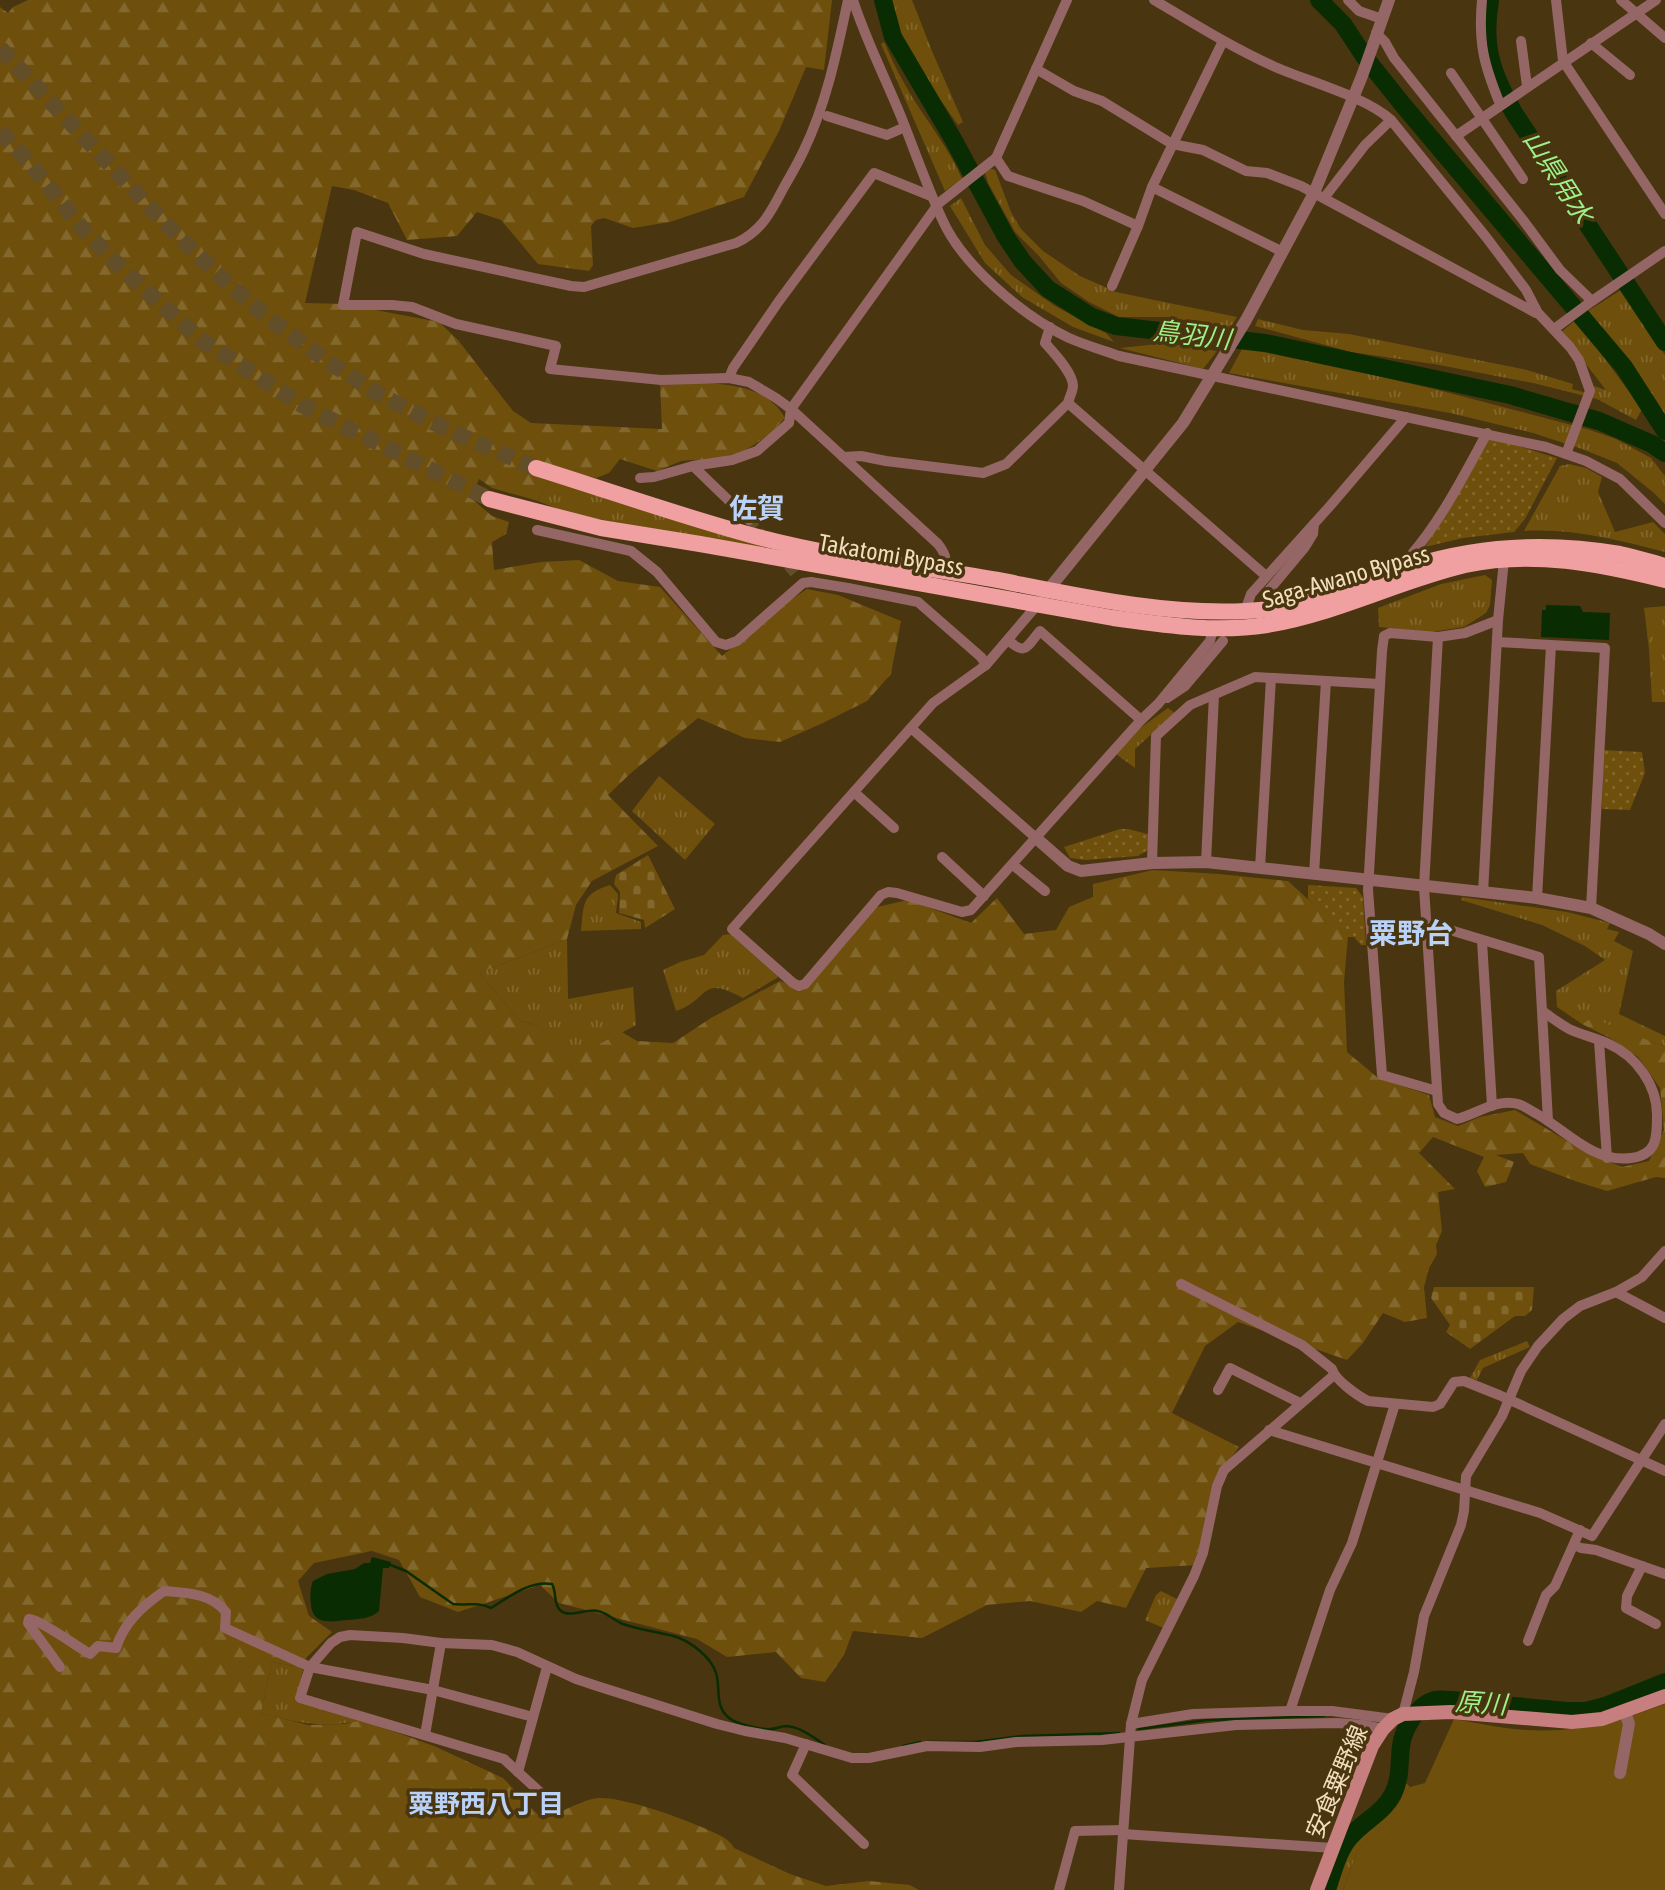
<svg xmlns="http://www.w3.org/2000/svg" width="1665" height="1890" viewBox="0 0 1665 1890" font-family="'Asap Condensed','Noto Sans JP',sans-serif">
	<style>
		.grass { fill: url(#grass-tufts) }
		.forest { fill: url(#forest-firs) }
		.cemetery { fill: url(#cemetery-stones) }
		.park { fill: url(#park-dots) }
		.garden { fill: #6e4f0c }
		.water { fill: #0a2c02 }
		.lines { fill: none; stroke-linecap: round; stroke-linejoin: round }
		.stream { stroke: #0a2c02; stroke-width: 2.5 }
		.river { stroke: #0a2c02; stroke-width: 18 }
		.minor-tunnel { stroke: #624e29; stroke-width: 10; stroke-dasharray: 10 5; stroke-linecap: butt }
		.trunk-tunnel { stroke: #624e29; stroke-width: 16; stroke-dasharray: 16 8; stroke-linecap: butt }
		.minor { stroke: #946666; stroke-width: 10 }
		.tertiary { stroke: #946666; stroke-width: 12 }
		.secondary { stroke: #c67e7e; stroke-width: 14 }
		.trunk { stroke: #f0a0a0; stroke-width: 16 }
		.labels { text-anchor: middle; stroke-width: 7; stroke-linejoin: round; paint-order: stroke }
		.street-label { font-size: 24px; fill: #f2debc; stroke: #49350f }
		.water-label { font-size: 26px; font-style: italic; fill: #9bf087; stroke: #49350f }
		.neighbourhood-label { font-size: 26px; font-weight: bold; fill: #bad2f8; stroke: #49350f }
		.quarter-label { font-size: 28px; font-weight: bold; fill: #bad2f8; stroke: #49350f }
	</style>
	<defs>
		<pattern id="grass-tufts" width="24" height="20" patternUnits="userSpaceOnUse" patternTransform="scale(1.75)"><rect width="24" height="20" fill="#6e4f0c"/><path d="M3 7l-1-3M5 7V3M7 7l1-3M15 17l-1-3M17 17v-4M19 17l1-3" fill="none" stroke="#83682d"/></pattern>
		<pattern id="forest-firs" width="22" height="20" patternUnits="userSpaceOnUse" patternTransform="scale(1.75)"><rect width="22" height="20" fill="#6e4f0c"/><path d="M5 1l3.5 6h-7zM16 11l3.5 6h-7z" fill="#83682d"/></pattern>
		<pattern id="cemetery-stones" width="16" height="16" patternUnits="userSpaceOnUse" patternTransform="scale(1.75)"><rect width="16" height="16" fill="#6e4f0c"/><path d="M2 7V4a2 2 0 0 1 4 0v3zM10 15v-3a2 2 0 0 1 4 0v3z" fill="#83682d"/></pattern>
		<pattern id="park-dots" width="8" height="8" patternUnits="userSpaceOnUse" patternTransform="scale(1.75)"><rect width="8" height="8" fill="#6e4f0c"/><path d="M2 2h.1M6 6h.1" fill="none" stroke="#83682d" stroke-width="1.8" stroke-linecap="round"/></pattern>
	</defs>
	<rect width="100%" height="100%" fill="#49350f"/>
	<!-- grass -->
	<g class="grass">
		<path d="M890 0H912L932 51 963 122 958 125C931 86 901 47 890 0Z"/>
		<path d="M884 42C890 55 896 69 903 81 921 115 947 143 962 179L945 191 881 44Z"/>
		<path d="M990 169 995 170 1011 212 1021 229 1043 251 1080 276 1116 292 1237 317 1229 330 1170 317H1119L1089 302 1061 283 1039 256 1015 232 988 183 985 172Z"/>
		<path d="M961 198 985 245 1011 275 1055 306 1106 333 1114 342 1073 327 1022 297 985 263 950 206Z"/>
		<path d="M1621 290 1665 355V428L1583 314Z"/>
		<path d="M1258 319 1303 330 1349 334 1527 370 1573 384 1572 389 1591 394 1594 386 1606 390 1561 332 1576 320 1642 409 1636 420 1597 399 1533 383 1434 364 1351 352 1255 326Z"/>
		<path d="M1167 343 1217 351 1203 369 1120 348Z"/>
		<path d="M1242 349H1262L1442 391 1587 429 1616 439 1651 458 1665 476V504L1654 493 1617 463 1582 449 1533 433 1450 413 1229 373Z"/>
		<path d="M1569 464 1586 468 1602 477 1598 492 1615 532 1653 522 1665 534V552C1618 540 1572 528 1524 531L1560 466Z"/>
		<path d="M549 480 771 545 770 551 571 514 538 501Z"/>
		<path d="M1485 575 1492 580 1490 605 1486 613 1464 627 1431 632 1379 627 1378 608 1441 584Z"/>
		<path d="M1665 606V702H1652L1649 649 1644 608Z"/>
		<path d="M1168 708 1175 713 1135 749V768L1116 754 1139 729Z"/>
		<path d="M659 776 715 824 685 860 632 811Z"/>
		<path d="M610 885 618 894 616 913 641 922V929L581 931C584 904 581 894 610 885Z"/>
		<path d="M1462 897 1567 912 1610 923 1607 929 1619 932 1614 941 1633 951 1619 1014 1665 1036V1047L1592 1019 1582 1024 1557 1007 1556 991 1605 960 1585 946 1542 925 1461 900Z"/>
		<path d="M732 934 782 975 743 998C699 974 711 999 676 1011L663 970 680 962 704 955 723 935Z"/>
		<path d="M567 939 568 999 633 987 636 1025 573 1059 539 1026 520 1021 479 973Z"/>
		<path d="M1527 1341 1530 1347 1483 1368 1477 1380 1470 1378 1480 1360Z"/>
		<path d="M1161 1591 1179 1600 1168 1630 1145 1620 1156 1595Z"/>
		<path d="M272 1662 300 1667 303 1670 296 1700 362 1720C322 1729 299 1723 261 1713Z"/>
		<path d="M1396 1782H1405L1410 1787 1357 1852 1343 1890H1325L1340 1847 1356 1827 1394 1794Z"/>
	</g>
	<!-- forest -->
	<path class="forest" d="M28 0H832L824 70 806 67 779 131 744 197 670 222 633 228 604 218 596 220 591 226 593 265 589 271 538 264 501 220 477 212 457 236 407 240 388 203 354 190 332 186 305 303 344 304 439 322 458 340 513 411 531 423 662 429 660 384C699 383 763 377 785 418L769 435 744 451 706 462 692 460 681 461 657 471 620 459 609 473 596 478 573 472 549 480 538 501 492 488 479 479 471 498 492 516 509 522 506 534 492 542 494 570 541 562 579 560 618 581 660 587 722 656 792 599 807 589 838 595 901 621 891 674 867 701 823 723 780 742 745 738 698 718 631 773 608 795 658 846 592 881 576 905 567 939 479 973 520 1021 539 1026 573 1058 622 1032 637 1041 673 1043 711 1018 780 981 798 988 856 923 877 907 908 900 971 923 997 898 1024 934 1056 930 1069 907 1093 897V884L1153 870 1219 874 1288 881 1348 936 1344 982 1347 1052 1378 1078 1429 1095 1435 1117 1458 1126 1480 1117 1515 1110 1582 1150 1622 1167 1649 1161 1664 1130 1660 1088 1638 1057 1610 1038 1582 1024 1592 1018 1665 1047V1178L1656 1177 1607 1191 1578 1182 1530 1164 1523 1153 1496 1155 1514 1162 1506 1182 1485 1187 1477 1171 1484 1157 1433 1137 1419 1153 1455 1189 1438 1192 1442 1231 1436 1245 1437 1254 1429 1268 1424 1287 1427 1318 1405 1322 1383 1313 1363 1343 1347 1360 1238 1322 1205 1346 1172 1413 1239 1447 1218 1476 1196 1565 1146 1568 1126 1608 1097 1601 1081 1612 1030 1601 987 1605 922 1638 853 1631 844 1655 825 1682 801 1678 776 1652 727 1657 697 1639 559 1603 540 1585 458 1612 420 1597 399 1560 372 1551 314 1563 298 1581 309 1616 332 1632 307 1657 300 1667 272 1662 261 1713 308 1725 344 1724 362 1720 434 1746 503 1778 543 1820C557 1814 586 1798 599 1798 627 1797 697 1823 723 1837 728 1840 731 1843 734 1848L790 1874 826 1886 869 1881 910 1885 919 1890H0V7L8 13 13 7Z"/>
	<!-- cemetery -->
	<g class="cemetery">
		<path d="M648 855 675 909 645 928 644 920 619 913 620 892 614 884 616 875Z"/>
		<path d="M1434 1287H1534L1532 1310 1525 1316H1515L1470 1349 1446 1332 1450 1325 1431 1298Z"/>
	</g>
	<!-- park -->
	<g class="park">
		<path d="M1490 437 1557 458 1525 519 1514 532 1463 538 1425 547Z"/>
		<path d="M1603 750 1642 752 1645 773 1630 810 1602 809Z"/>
		<path d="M1120 829H1128L1148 834V850L1138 856 1086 860 1070 858 1064 847Z"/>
		<path d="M1308 885 1356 888 1363 897 1366 945H1361L1354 937H1346L1308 899Z"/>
	</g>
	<!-- garden -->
	<path class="garden" d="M1665 1704V1890H1343L1357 1852 1373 1831 1410 1787 1425 1783 1454 1719C1478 1723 1504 1729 1528 1730 1579 1733 1619 1721 1665 1704Z"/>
	<!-- water -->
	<g class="water">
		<path d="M1546 605 1580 606 1583 612 1610 613 1609 640 1541 637 1542 610H1546Z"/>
		<path d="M372 1557 391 1562 389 1568H383L379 1611C370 1619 359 1619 346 1620 331 1622 312 1625 311 1604 310 1596 310 1589 313 1581L327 1574 355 1569 364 1563H370Z"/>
	</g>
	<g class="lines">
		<!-- stream -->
		<g class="stream">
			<path d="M388 1564 406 1571 453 1604C469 1606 476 1601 491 1608 509 1597 530 1580 552 1584 557 1592 553 1604 560 1610 569 1619 586 1608 598 1611 607 1613 614 1620 623 1624 640 1630 659 1632 677 1637 692 1643 711 1657 716 1673 721 1689 714 1706 729 1718 736 1724 762 1730 771 1729 776 1729 781 1726 786 1726 801 1727 813 1737 825 1745"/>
			<path d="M1139 1729 1207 1720 1324 1716"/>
			<path d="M927 1742H975L1023 1736 1119 1733"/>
			<path d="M903 1746 920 1742"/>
		</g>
		<!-- river -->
		<g class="river">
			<path d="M883 0 893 37 953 139 1006 237 1023 262 1048 289 1092 317 1116 326 1265 343 1510 395 1599 421 1652 444 1665 453"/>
			<path d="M1319 0 1343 24 1364 56 1403 105 1624 367 1665 431"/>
			<path d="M1490 0C1482 47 1492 73 1514 113L1665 342"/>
			<path d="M1327 1890C1333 1872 1338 1850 1351 1836 1364 1821 1384 1812 1393 1794 1401 1778 1399 1762 1401 1746 1403 1729 1418 1704 1435 1700 1440 1699 1446 1700 1451 1700L1567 1711H1586L1605 1706 1665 1682"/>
		</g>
		<!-- minor-tunnel -->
		<path class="minor-tunnel" d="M749 520 796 575"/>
		<!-- trunk-tunnel -->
		<g class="trunk-tunnel">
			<path d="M0 48 163 221 212 269 263 314 324 359 380 395 448 430 536 468"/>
			<path d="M0 131 28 161 82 228 119 266 200 339 302 405 489 499"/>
		</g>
		<!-- minor -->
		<g class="minor">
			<path d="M848 0C837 51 827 102 804 150 798 163 791 175 784 187 771 212 762 231 736 243L584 287 571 286 424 254 357 232 343 305H392L412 307 456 324 556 346 550 369 661 380 729 378 749 382 776 398 791 409 938 544C945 553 947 559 946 571"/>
			<path d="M853 0C866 41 886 79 902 119 915 152 927 186 942 219 962 265 1023 316 1069 338 1085 345 1102 350 1119 356L1546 447 1586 461 1620 479 1665 523"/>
			<path d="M1154 0C1193 23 1231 47 1273 66 1306 81 1365 96 1391 120L1486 237 1526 290 1538 313 1570 347 1579 360 1590 391 1566 454"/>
			<path d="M1348 0 1359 11 1382 19"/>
			<path d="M1482 0C1478 43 1484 65 1500 104"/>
			<path d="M1556 0 1563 61 1665 214"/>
			<path d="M1621 0 1665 38"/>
			<path d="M1376 33 1385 42 1394 58 1523 220 1560 270 1592 301"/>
			<path d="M1521 41 1527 86"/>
			<path d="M1591 43 1630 75"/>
			<path d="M1036 69 1074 91 1102 101 1172 144 1203 150 1246 171 1267 173 1301 186 1536 313"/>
			<path d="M1451 73 1523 179"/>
			<path d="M827 116 887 135 905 127"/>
			<path d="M1456 136 1656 0"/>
			<path d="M996 158 1008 176 1083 201 1138 226"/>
			<path d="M1152 187 1283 252"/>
			<path d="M1324 198 1365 145 1391 120"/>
			<path d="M1112 286 1138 226 1152 187 1223 41"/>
			<path d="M1554 329 1592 301 1665 251"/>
			<path d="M729 378 733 368 779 301 874 173 931 196"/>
			<path d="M1068 403 1266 576"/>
			<path d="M843 457 861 456 886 461 983 473 1006 464 1068 403C1069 398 1073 391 1073 386 1073 373 1054 353 1045 343L1050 327"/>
			<path d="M693 466 749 520"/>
			<path d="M640 478 654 477 693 466 732 460 757 451 789 423 791 409 939 203 996 158 1067 0"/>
			<path d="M537 530 631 551 657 572 716 642 726 645 737 641 803 583 811 582 848 588 918 602 981 657 986 665"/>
			<path d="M1412 567 1411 555C1442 519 1464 475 1487 433"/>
			<path d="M1265 595 1305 547 1313 534 1314 524"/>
			<path d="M1038 604 986 665 933 703 732 929 793 983 799 986 805 984 881 895 888 892 897 893 962 912 971 910 1141 720 1158 704 1210 641 1213 629"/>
			<path d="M1245 611 1251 594 1330 506 1406 417"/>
			<path d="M1438 637 1424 887 1438 1104 1444 1113 1457 1119C1477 1114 1497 1098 1518 1104 1525 1106 1531 1111 1537 1114 1567 1131 1593 1163 1631 1158 1657 1155 1657 1138 1657 1115 1657 1085 1636 1056 1609 1044 1596 1038 1582 1035 1569 1029 1560 1024 1551 1017 1542 1011"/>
			<path d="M1008 640C1026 656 1026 647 1040 631L1141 720"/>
			<path d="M1497 642 1605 648 1591 908"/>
			<path d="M1167 698 1185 686 1223 641"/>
			<path d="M911 728 1036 838"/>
			<path d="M854 792 894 828"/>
			<path d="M942 857 984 896"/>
			<path d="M1206 862 1214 695"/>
			<path d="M1152 863 1156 736 1190 705 1255 677 1380 684"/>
			<path d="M1013 865 1045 891"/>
			<path d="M1260 868 1271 678"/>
			<path d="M1314 874 1326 681"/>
			<path d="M1483 893 1498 620"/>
			<path d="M1537 898 1551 645"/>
			<path d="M1427 923 1539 957 1548 1121"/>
			<path d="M1482 941 1492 1106"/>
			<path d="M1599 1041 1607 1158"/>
			<path d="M1437 1091 1382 1075 1368 890 1382 651 1384 636 1390 633 1438 637 1465 633 1498 620 1504 560"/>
			<path d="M1181 1284 1302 1345 1332 1369C1335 1380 1358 1396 1368 1401L1433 1407 1440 1404 1454 1382 1464 1381 1499 1395 1665 1471"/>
			<path d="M1616 1292 1665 1318"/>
			<path d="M1218 1390 1230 1368 1300 1403"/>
			<path d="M1269 1430 1540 1513 1592 1536 1665 1424"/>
			<path d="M1574 1545 1581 1548 1596 1550 1665 1574"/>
			<path d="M1642 1566 1627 1596 1626 1608 1656 1624"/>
			<path d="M1528 1641 1546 1595 1555 1586 1580 1530"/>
			<path d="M60 1667 28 1623 29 1619C41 1620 76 1646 90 1654L98 1646 116 1648C124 1622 143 1606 164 1591 187 1593 211 1593 226 1612L225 1628 310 1667 433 1690 533 1717"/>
			<path d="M547 1667 518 1772 504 1759 300 1698 310 1667 331 1643 340 1637 350 1635 403 1638 441 1643 492 1645 517 1652 576 1679 597 1686 717 1724 745 1731 785 1738 852 1758H869L927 1746 980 1747 1016 1742 1102 1740 1236 1725 1337 1723 1364 1725 1383 1729"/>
			<path d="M1290 1711 1330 1590 1352 1543 1395 1404"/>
			<path d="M1403 1714 1414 1672 1424 1616 1461 1525 1464 1511 1466 1476 1502 1416 1521 1371 1538 1346 1563 1319 1580 1306 1616 1292 1642 1277 1665 1251"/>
			<path d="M1131 1724 1193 1714 1290 1711H1332L1393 1719"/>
			<path d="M425 1735 441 1643"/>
			<path d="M806 1744 792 1775 864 1844"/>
			<path d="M518 1772 553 1804"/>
			<path d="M1123 1834 1333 1848"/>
			<path d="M1059 1890 1075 1831 1123 1830"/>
			<path d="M1119 1890 1131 1724 1142 1680 1194 1576 1203 1553 1217 1486 1224 1470 1334 1375"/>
		</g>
		<!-- tertiary -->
		<g class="tertiary">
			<path d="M1044 595 1183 423 1246 320 1314 193 1362 76 1389 0"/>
			<path d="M1036 838 1068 866 1081 871 1152 863 1206 862 1537 898 1591 908 1649 934 1665 944"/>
			<path d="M1620 1773 1629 1724 1625 1712"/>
		</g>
		<!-- secondary -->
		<path class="secondary" d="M1317 1890 1372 1746 1383 1729 1393 1719 1403 1714 1451 1712 1572 1722 1602 1719 1665 1696"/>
		<!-- trunk -->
		<g class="trunk">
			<path d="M536 468C610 491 683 517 758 537 837 558 918 566 998 580 1079 596 1163 615 1246 611 1306 609 1357 584 1413 566 1481 545 1550 542 1620 554 1635 557 1650 562 1665 566"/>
			<path d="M489 499 601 528 700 544 1113 618C1164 625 1215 633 1267 625 1335 614 1398 581 1465 565 1532 550 1600 564 1665 580"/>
		</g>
	</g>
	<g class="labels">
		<!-- street labels -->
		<g class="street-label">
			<text transform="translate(891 555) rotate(10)" y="8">Takatomi Bypass</text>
			<text transform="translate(1346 577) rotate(-16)" y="8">Saga-Awano Bypass</text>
			<text transform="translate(1337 1782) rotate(-67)" y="8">安食粟野線</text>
		</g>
		<!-- water labels -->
		<g class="water-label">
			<text transform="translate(1558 177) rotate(57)" y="9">山県用水</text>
			<text transform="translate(1192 335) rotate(7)" y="9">鳥羽川</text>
			<text transform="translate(1481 1703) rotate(4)" y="9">原川</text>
		</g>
		<!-- neighbourhood labels -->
		<g class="neighbourhood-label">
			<text x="486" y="1813">粟野西八丁目</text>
		</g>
		<!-- quarter labels -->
		<g class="quarter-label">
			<text x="757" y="518">佐賀</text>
			<text x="1411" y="943">粟野台</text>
		</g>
	</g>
</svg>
